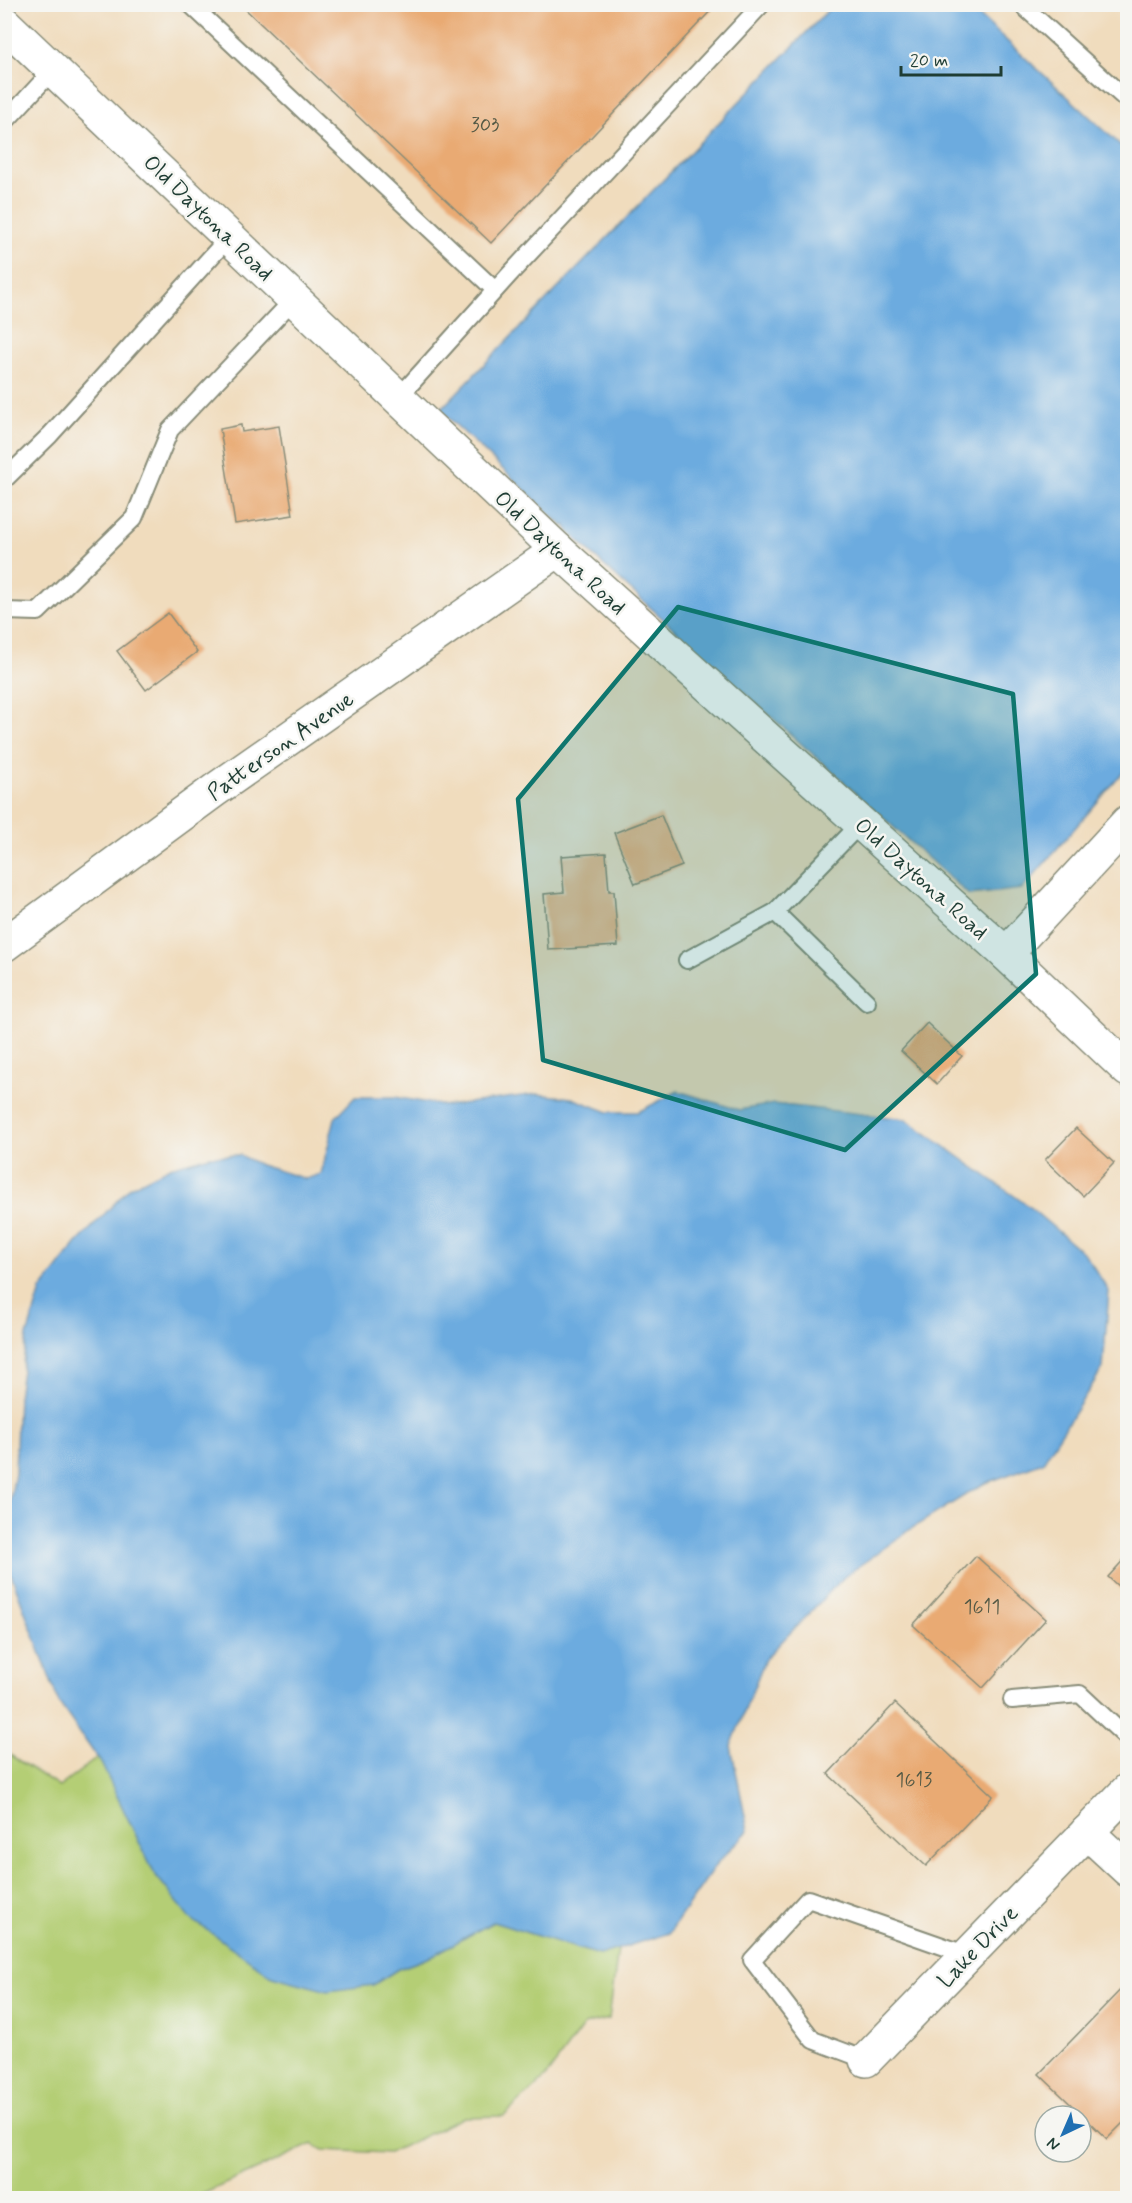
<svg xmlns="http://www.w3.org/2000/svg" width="1132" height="2203" viewBox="0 0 1132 2203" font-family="Mynerve,sans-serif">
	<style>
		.green { fill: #b4ce74; stroke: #6a8654; stroke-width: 1.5 }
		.water { fill: #6cabdf; stroke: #46748a; stroke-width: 1.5 }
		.building { fill: #e9aa73 }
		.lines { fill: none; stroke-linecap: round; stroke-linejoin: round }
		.service-casing { stroke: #888c78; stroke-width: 20 }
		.minor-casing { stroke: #888c78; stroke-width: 36 }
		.tertiary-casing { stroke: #888c78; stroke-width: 36 }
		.service { stroke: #fff; stroke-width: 16 }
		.minor { stroke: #fff; stroke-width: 33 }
		.tertiary { stroke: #fff; stroke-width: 33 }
		.marked { fill: #0f766e; fill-opacity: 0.2; stroke: #0f766e; stroke-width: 4.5; stroke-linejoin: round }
		.labels { text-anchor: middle; stroke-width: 5; stroke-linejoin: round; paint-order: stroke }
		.number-label { font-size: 20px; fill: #525844 }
		.street-label { font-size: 22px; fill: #1f3d34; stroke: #f6f6f2 }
	</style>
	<rect width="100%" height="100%" fill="#f6f6f2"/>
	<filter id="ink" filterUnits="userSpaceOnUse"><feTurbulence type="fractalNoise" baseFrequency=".0167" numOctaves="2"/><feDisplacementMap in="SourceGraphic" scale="12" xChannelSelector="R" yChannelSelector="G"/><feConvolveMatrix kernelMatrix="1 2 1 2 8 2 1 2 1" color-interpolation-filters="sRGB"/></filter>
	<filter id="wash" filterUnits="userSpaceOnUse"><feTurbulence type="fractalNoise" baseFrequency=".008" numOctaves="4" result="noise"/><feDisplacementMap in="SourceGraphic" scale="24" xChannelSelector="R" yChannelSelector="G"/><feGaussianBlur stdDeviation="1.35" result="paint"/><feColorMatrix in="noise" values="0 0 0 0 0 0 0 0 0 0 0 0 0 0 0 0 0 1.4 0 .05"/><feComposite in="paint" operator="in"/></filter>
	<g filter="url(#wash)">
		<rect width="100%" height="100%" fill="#f0dcbd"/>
		<!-- green -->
		<path class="green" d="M4 1751 59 1787 97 1758 373 1985 398 1969 428 1958 493 1922 599 1955 618 1949 609 2019 584 2025 545 2078 504 2116 464 2117 389 2153 323 2150 312 2144 194 2198H5Z"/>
		<!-- water -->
		<g class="water">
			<path d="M961 5 971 8 1128 152 1127 768 1022 889 969 895 612 573 570 533 565 525 563 526 440 410 833 5Z"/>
			<path d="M678 1091 739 1110 774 1104 906 1119 1027 1205 1085 1254 1109 1291 1103 1368 1043 1462 983 1484 909 1530 844 1577 765 1659 731 1746 748 1831 718 1862 669 1933 599 1955 493 1922 428 1958 398 1969 373 1985 328 1991 272 1976 190 1918 154 1873 101 1763 59 1703 5 1558V1529L15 1473 18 1397 27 1336 41 1290 76 1244 130 1187 170 1167 210 1156 240 1155 260 1165 306 1179 321 1174 335 1118 355 1097H395L446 1106 537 1094 572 1098 608 1112H638Z"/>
		</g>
		<g id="blocks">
			<!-- building -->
			<g class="building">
				<path d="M240 4H717L491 243Z"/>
				<path d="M241 425 242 432 279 426 293 515 235 524 220 429Z"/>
				<path d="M168 613 197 652 146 690 117 651Z"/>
				<path d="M661 815 682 866 635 884 614 833Z"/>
				<path d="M606 853 609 891H614L618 946 548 950 544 894 564 892 561 856Z"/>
				<path d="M927 1023 962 1056 937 1084 901 1051Z"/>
				<path d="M1076 1128 1114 1163 1083 1196 1045 1160Z"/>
				<path d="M1128 1555V1595L1108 1577Z"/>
				<path d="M976 1556 1046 1619 983 1688 913 1625Z"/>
				<path d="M895 1703 993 1796 926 1866 828 1774Z"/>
				<path d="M1128 1982V2118L1107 2139 1039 2074Z"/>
			</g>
		</g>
	</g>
	<g filter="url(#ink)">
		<use href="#blocks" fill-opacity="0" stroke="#888c78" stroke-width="1.5"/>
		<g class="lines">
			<defs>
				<g id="service">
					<path d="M190 4 495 290"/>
					<path d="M1021 4 1128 101"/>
					<path d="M4 123 53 70"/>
					<path d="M398 398 509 275 762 4"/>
					<path d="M4 480 50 435 229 237"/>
					<path d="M4 611 38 612 134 518 170 430 294 299"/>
					<path d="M775 912 867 1002"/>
					<path d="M687 960 775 912 861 823"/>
					<path d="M1012 1700 1080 1694 1128 1739"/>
					<path d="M866 2060 813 2040 752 1960 808 1899 968 1955"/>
				</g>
				<g id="minor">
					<path d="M4 945 215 790 558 550"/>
					<path d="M1087 1832 1128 1870"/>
					<path d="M866 2060 1128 1790"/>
				</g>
				<g id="tertiary">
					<path d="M4 23 558 550 1006 954 1128 1070"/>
					<path d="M1006 954 1128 822"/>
				</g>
			</defs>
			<!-- service casing -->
			<use href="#service" class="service-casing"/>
			<!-- minor casing -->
			<use href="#minor" class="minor-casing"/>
			<!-- tertiary casing -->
			<use href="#tertiary" class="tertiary-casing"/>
			<!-- service -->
			<use href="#service" class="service"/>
			<!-- minor -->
			<use href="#minor" class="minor"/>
			<!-- tertiary -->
			<use href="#tertiary" class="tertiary"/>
		</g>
	</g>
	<!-- marked area -->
	<path class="marked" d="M678 607 1013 694 1036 974 845 1150 543 1060 518 799Z"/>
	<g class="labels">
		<!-- number labels -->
		<g class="number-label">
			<text x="485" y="131">303</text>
			<text x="982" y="1613">1611</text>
			<text x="914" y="1786">1613</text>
		</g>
		<!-- street labels -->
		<g class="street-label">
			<text transform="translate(209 217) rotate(44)" y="8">Old Daytona Road</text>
			<text transform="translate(561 552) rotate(43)" y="8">Old Daytona Road</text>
			<text transform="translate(280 745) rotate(-35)" y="8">Patterson Avenue</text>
			<text transform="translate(922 878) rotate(42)" y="8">Old Daytona Road</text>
			<text transform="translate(977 1946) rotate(-46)" y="8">Lake Drive</text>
		</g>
	</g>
	<!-- margin -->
	<rect width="1132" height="2203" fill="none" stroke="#f6f6f2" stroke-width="24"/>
	<!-- north arrow -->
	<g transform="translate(1063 2134) rotate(224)"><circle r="28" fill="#f6f6f2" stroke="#a0aca6" stroke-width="1.5"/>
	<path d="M0-4.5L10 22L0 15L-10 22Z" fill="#1f6fb2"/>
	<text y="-9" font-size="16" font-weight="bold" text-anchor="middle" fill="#1f3d34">N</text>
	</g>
	<!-- scale -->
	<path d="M901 66v9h100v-9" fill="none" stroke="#1f3d34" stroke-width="3"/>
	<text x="910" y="66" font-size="18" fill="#1f3d34" stroke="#f6f6f2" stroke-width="4.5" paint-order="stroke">20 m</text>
</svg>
